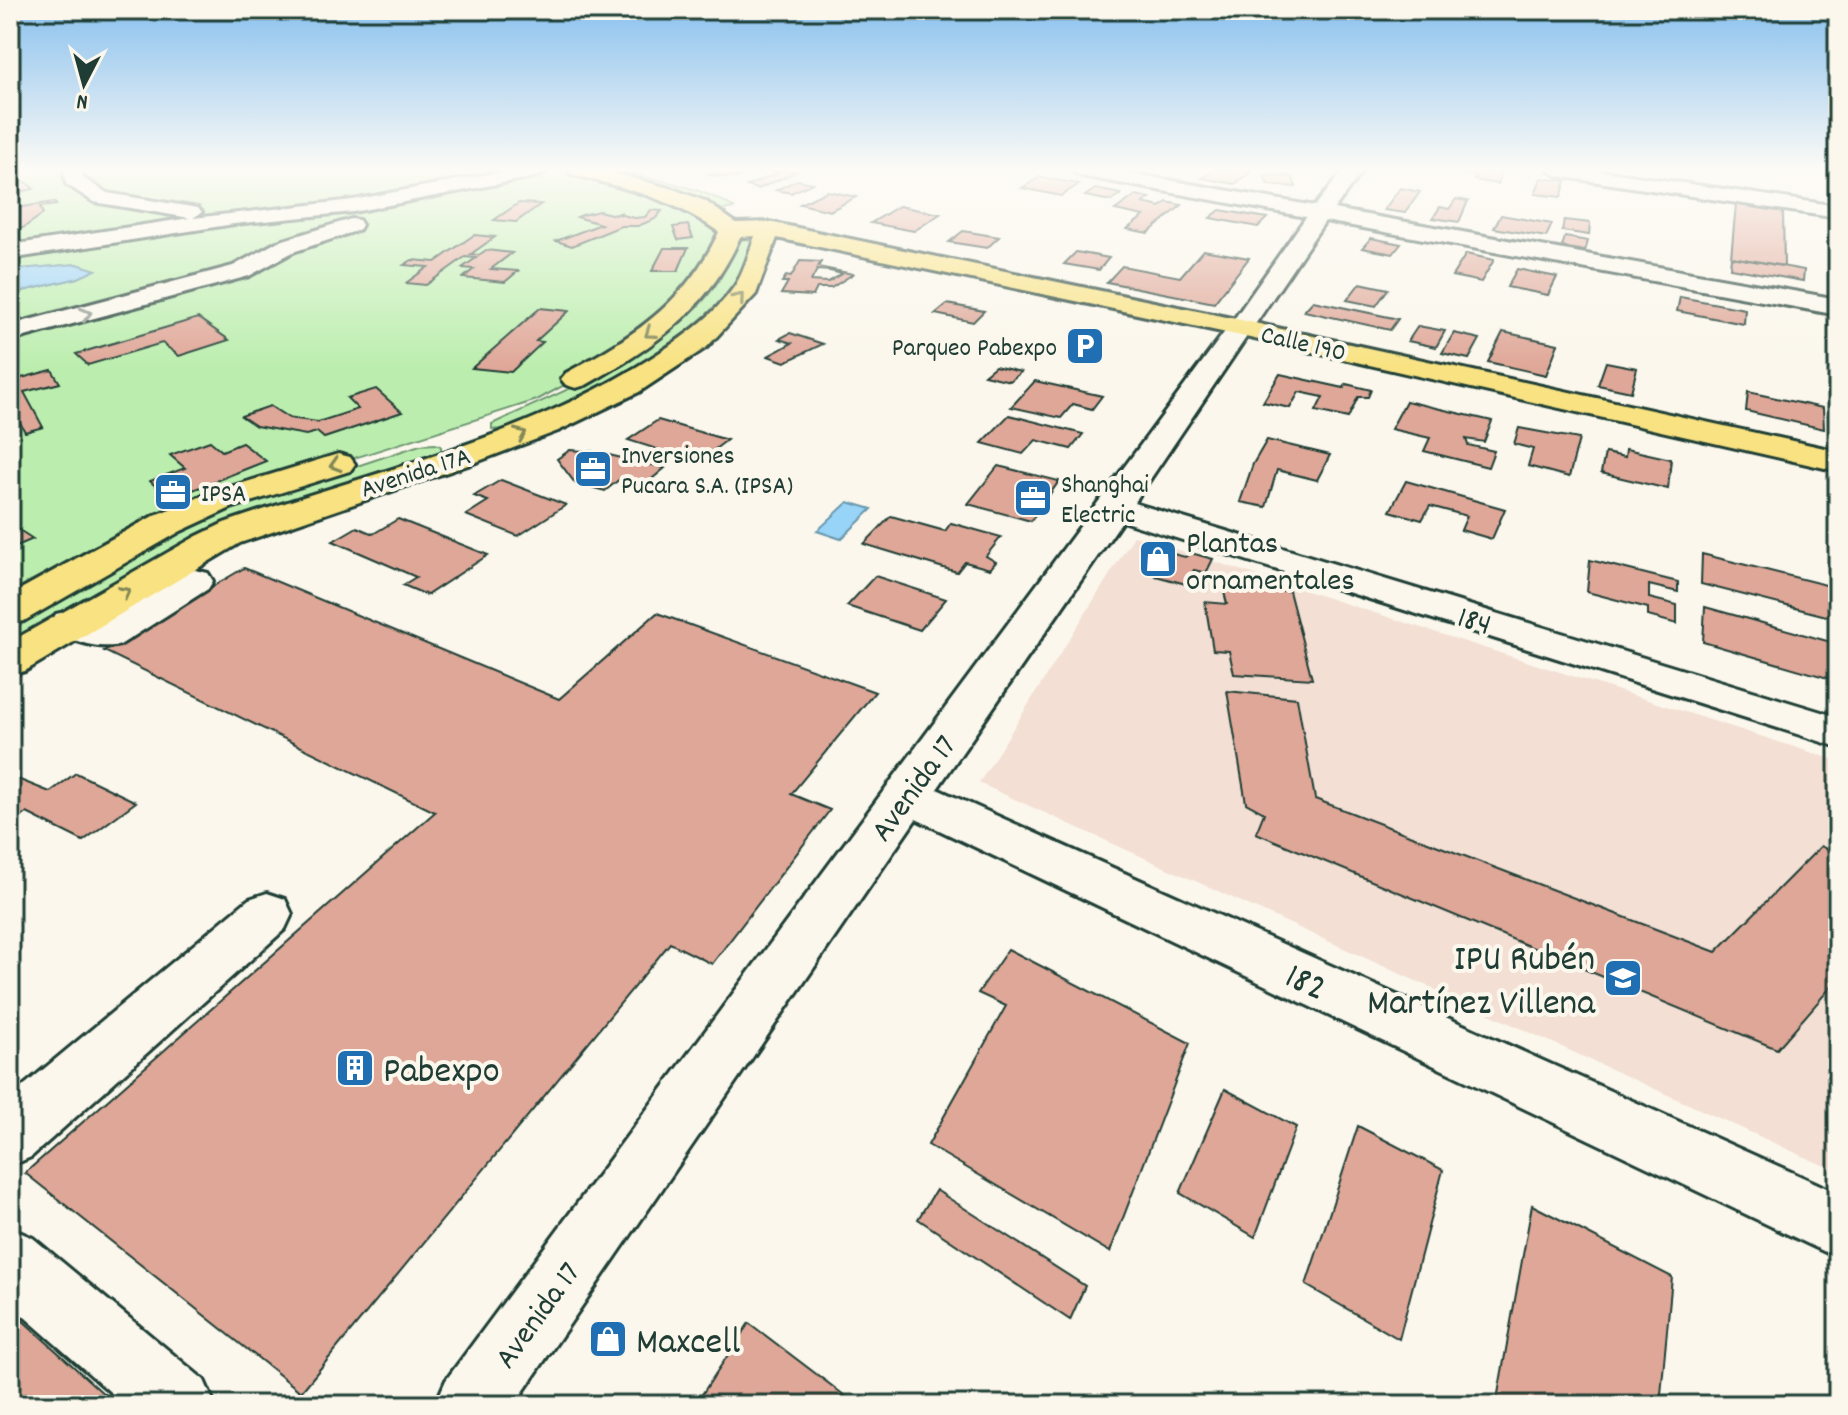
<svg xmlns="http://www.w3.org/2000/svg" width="1848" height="1415" viewBox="0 0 1848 1415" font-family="Dekko,sans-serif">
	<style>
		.built { fill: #f3dfd3 }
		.green { fill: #bbeeae; stroke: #6d9671; stroke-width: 2 }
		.water { fill: #98d3f8; stroke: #6897aa; stroke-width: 2 }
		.building { fill: #dfa798; stroke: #1f3d34; stroke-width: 2; fill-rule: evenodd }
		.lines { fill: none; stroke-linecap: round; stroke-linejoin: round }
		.minor-casing { stroke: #1f3d34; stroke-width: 6 }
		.major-casing { stroke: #1f3d34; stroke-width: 6 }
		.minor { fill: #fbf7ec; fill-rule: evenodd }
		.major { fill: #f8e281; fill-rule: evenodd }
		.oneway { stroke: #818757 }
		.oneway2 { stroke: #8d9a90 }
		.labels { text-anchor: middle; stroke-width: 8; stroke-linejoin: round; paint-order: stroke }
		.far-street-label { font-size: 26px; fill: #1f3d34; stroke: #fbf7ec }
		.far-poi-label { font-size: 26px; fill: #1f3d34; stroke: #fbf7ec; text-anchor: start }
		.poi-label { font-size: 32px; fill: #1f3d34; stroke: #fbf7ec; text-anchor: start }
		.street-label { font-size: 32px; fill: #1f3d34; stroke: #fbf7ec }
		.near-poi-label { font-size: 38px; fill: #1f3d34; stroke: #fbf7ec; text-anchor: start }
		.near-street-label { font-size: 38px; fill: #1f3d34; stroke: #fbf7ec }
	</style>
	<rect width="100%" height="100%" fill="#fbf7ec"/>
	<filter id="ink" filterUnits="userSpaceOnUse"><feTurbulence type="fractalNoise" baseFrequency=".0125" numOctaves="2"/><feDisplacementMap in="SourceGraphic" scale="16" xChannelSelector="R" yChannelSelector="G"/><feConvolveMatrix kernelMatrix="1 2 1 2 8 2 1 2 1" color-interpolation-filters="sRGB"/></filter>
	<g filter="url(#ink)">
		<!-- built -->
		<path class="built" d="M1134 536 1838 761V1172L979 783Z"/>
		<!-- green -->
		<g class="green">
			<path d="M10 170H578L666 193 731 230 719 262 616 357 537 400 219 501 10 612V294L78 278 95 270 77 264 10 270Z"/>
			<path d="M591 170C626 170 705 187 734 208L723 210 684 193Z"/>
			<path d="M747 239 755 242C748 257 743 278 733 292 707 331 535 438 492 429V424C561 391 666 353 713 289 724 274 731 256 740 240Z"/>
			<path d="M435 444 441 446V452L424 460 256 512 110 585 10 646V628L106 570 234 507 420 445Z"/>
		</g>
		<!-- water -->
		<g class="water">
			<path d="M77 264 96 270 78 278 10 294V270Z"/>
			<path d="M848 502 872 509 841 539 817 531Z"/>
		</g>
		<!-- building -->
		<g class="building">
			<path d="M721 170 734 171 754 170 735 178 709 175Z"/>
			<path d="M1213 170H1247L1252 171 1235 184 1202 178Z"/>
			<path d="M1452 170H1488L1502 172 1498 184 1474 180 1476 176 1451 172Z"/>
			<path d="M768 171 770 170 798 171 758 189 747 186 778 173Z"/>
			<path d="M1264 175 1292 176 1296 187 1268 185Z"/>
			<path d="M1040 177 1079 184 1061 196 1022 188Z"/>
			<path d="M1541 178 1566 181 1561 197 1535 194Z"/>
			<path d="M797 180 813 183 791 193 776 190Z"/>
			<path d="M26 182 34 189 10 194V185Z"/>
			<path d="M1400 188 1420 192 1405 213 1384 210Z"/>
			<path d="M1095 189 1121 194 1111 201 1085 196Z"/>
			<path d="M827 191 856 197 830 211 800 204Z"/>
			<path d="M1136 195 1150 198 1143 203 1160 207 1167 202 1182 205 1148 233 1127 229 1144 216 1115 210Z"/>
			<path d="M1456 199 1468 201 1459 222 1433 218 1440 207 1449 209Z"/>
			<path d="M54 202 56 205 40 207 43 214 23 228H10V224L18 219 13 215 16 208Z"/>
			<path d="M519 203 541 204 516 222 494 220Z"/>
			<path d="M1736 204 1783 211 1784 266 1731 257Z"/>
			<path d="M899 206 940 214 914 231 871 223Z"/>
			<path d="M651 210 662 211 655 219 638 226H621L572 246 556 241 601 224 577 217 582 215 599 211 615 215 622 212 619 214 634 218 645 217Z"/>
			<path d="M1220 210 1267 218 1258 227 1210 218Z"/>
			<path d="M1501 215 1552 224 1546 237 1494 228Z"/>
			<path d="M1564 220 1590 223 1589 235 1562 231Z"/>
			<path d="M688 225 693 238 678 240 673 227Z"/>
			<path d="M963 231 999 237 987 248 949 242Z"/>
			<path d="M474 235 495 237 471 254 479 255 486 250 512 253 491 269 518 271 505 282 463 278 474 269 462 268 476 258 465 257 426 285 406 283 428 267 404 265 412 260 435 262Z"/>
			<path d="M1565 237 1588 241 1585 251 1562 247Z"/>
			<path d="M1371 238 1401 244 1393 254 1362 248Z"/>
			<path d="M664 248H688L678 271H652Z"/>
			<path d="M1203 250 1249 258 1214 303 1107 282 1122 266 1180 277Z"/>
			<path d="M1076 252 1109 258 1099 270 1064 264Z"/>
			<path d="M1466 254 1494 260 1481 282 1452 276Z"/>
			<path d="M1731 257 1804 270 1803 281 1730 268Z"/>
			<path d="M800 261 821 262 818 267 853 274 831 288H817L813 296 781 294 788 282H782L786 276 791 277ZM817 270 830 271 842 274 828 282 811 281Z"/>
			<path d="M1517 269 1557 277 1548 295 1507 287Z"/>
			<path d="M1360 283 1388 289 1376 306 1347 300Z"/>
			<path d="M1680 297 1745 309 1744 324 1677 311Z"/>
			<path d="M1313 301 1398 319 1390 330 1304 311Z"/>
			<path d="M947 304 984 311 973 322 935 314Z"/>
			<path d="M540 308 569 311 536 341 543 342 511 372 472 368Z"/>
			<path d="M198 318 229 340 179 356 162 343 88 365 76 354Z"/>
			<path d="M1418 326 1445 331 1436 347 1408 341Z"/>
			<path d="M1503 332 1558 344 1546 375 1488 362Z"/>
			<path d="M790 333 823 344 785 362 768 356 792 343 779 339Z"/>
			<path d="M1454 333 1480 339 1469 359 1442 353Z"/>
			<path d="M1606 362 1637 368 1631 392 1598 385Z"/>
			<path d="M995 366 1021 372 1010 381 984 375Z"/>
			<path d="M52 370 60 383 24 392 43 427 25 432 10 403V381Z"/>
			<path d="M1280 374 1344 388 1346 384 1371 390 1368 397H1358L1348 418 1316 411 1323 397 1299 392 1290 408 1263 402Z"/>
			<path d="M1035 381 1102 396 1092 409 1073 404 1061 418 1011 407Z"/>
			<path d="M376 389 402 412 324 438 317 432 306 435 256 426 241 416 270 406 289 418 318 422 358 409 347 398Z"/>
			<path d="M1748 392 1823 408 1824 429 1746 411Z"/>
			<path d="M1406 401 1492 421 1484 442 1466 439 1468 445 1494 451 1488 467 1424 451 1430 438 1391 429Z"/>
			<path d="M1009 415 1083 434 1071 449 1036 440 1023 454 982 443Z"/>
			<path d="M658 420 727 440 698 462 628 440Z"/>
			<path d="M1519 428 1579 439 1569 477 1528 466 1533 449 1514 444Z"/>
			<path d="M1267 440 1330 455 1317 480 1277 470 1266 507 1240 502 1253 464Z"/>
			<path d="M210 441 222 451 242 443 266 461 170 499 150 481 185 468 170 455Z"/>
			<path d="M1626 449 1671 459 1668 489 1601 473 1605 453 1625 457Z"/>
			<path d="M570 450 596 452 665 468 646 484 621 478 605 491 575 483 557 459Z"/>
			<path d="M998 466 1059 481 1031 521 968 504Z"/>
			<path d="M501 480 566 505 518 536 466 515 488 501 474 496Z"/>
			<path d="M1406 481 1505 509 1492 539 1461 530 1467 516 1430 506 1422 520 1390 511Z"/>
			<path d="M891 516 945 531 951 523 1001 537 986 556 996 562 990 569 965 562 957 572 864 544Z"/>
			<path d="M398 519 488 555 427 595 403 585 416 577 333 541 357 527 373 534Z"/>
			<path d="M10 524 33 539 10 549Z"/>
			<path d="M1149 548 1185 557 1191 553 1213 559 1206 573 1194 570 1186 584 1156 576 1161 567 1141 561Z"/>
			<path d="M1702 554 1838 588V619L1701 584Z"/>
			<path d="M1590 560 1678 582V592L1649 585V598L1677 605V624L1648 616V608L1587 592Z"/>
			<path d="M244 568 559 699 657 613 875 692 791 794 830 810 712 964 670 943 301 1392 25 1173 435 812 104 651Z"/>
			<path d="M875 576 946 599 920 630 847 606Z"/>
			<path d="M1223 588 1289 591 1312 679 1234 674 1229 651 1213 650 1205 602 1227 604Z"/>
			<path d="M1705 607 1838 644V681L1703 642Z"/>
			<path d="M1227 691 1297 698 1315 799 1716 952 1821 846 1838 856V979L1777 1049 1256 833 1264 813 1246 803Z"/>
			<path d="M76 773 136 802 83 841 27 813 10 825V776L50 792Z"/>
			<path d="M1008 949 1190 1043 1110 1252 928 1145 1006 1006 978 993Z"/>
			<path d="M1225 1089 1296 1127 1255 1237 1180 1193Z"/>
			<path d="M1358 1126 1443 1170 1399 1339 1306 1285Z"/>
			<path d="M936 1190 1085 1286 1070 1320 918 1219Z"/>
			<path d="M1532 1205 1672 1277 1660 1405H1496Z"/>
			<path d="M10 1309 116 1405H10Z"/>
			<path d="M749 1323 857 1405H695Z"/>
		</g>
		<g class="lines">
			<defs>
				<g id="minor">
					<path d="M64 170H82L83 178 107 193 198 208 202 212 193 218 353 200 510 170H549L539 176 353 212 234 224 10 259V245L190 218 94 202 66 184Z"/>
					<path d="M1071 170H1112L1315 206 1344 170H1363L1334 209 1838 299V315L1325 221 1134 503 1838 717V747L1122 521 937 789 1838 1193V1258L916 819 514 1405H435L446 1380 1232 322 1306 217 1081 176Z"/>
					<path d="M1548 170H1596L1838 206V218L1558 176Z"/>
					<path d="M351 219 359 220 362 225 359 230 293 252 249 276 10 341V325L233 266 277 242Z"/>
					<path d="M195 570 208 573 213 581 208 589 120 645C99 650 63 641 51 623L56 614 70 611 102 621 182 573Z"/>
					<path d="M267 893 285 899 292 914 285 929 31 1157 10 1166V1097L249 899Z"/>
					<path d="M10 1228 33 1238 204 1380 215 1405H125L10 1304Z"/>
				</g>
				<g id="major">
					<path d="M568 170H601L673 189 705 201 736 223 769 222 1241 320 1838 451V471L1241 336 777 238 756 294 707 347 639 392 558 431 471 464 240 543 25 671 10 675V642L195 537 224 523C367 473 522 440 651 358 681 339 713 317 734 287 744 273 749 252 755 236L740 237C709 309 653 348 586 385L576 388 566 385 561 379 566 373C634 336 685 304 719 232 670 197 627 189 571 174Z"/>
					<path d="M338 454 350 457 355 464 350 471 231 508 181 531 24 621 10 624V595L155 515 207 494Z"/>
				</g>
			</defs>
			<!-- minor casing -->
			<use href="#minor" class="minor-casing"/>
			<!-- major casing -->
			<use href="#major" class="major-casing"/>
			<!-- minor -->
			<use href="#minor" class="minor"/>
			<!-- major -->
			<use href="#major" class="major"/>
		</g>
		<!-- one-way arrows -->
		<defs><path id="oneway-chevron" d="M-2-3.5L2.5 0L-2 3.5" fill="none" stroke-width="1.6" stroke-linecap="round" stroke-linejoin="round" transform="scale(2)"/></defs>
		<g class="oneway">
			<use href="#oneway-chevron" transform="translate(739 298) rotate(-50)"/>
			<use href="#oneway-chevron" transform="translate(650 333) rotate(145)"/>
			<use href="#oneway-chevron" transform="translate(521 434) rotate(-23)"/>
			<use href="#oneway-chevron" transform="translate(335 465) rotate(163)"/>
			<use href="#oneway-chevron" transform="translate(125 592) rotate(-29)"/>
		</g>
		<use class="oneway2" href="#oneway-chevron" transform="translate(86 314) rotate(-14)"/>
	</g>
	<!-- sky -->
	<linearGradient id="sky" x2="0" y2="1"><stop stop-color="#88c0ee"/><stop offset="0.46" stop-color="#fdfbf6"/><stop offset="1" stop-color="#fdfbf6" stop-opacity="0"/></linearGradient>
	<rect width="1848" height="368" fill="url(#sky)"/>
	<!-- icons -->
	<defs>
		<symbol id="parking-square" viewBox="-11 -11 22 22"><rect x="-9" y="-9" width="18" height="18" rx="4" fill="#1f6fb2" stroke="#fbf7ec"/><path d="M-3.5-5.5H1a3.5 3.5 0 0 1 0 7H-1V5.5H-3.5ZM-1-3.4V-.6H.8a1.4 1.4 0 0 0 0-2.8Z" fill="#fff"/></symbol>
		<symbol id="office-square" viewBox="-11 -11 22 22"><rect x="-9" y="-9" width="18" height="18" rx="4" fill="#1f6fb2" stroke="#fbf7ec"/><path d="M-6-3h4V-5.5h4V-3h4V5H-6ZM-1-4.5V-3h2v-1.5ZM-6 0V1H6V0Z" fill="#fff"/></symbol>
		<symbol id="shop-square" viewBox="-11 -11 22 22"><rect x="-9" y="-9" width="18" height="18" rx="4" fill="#1f6fb2" stroke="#fbf7ec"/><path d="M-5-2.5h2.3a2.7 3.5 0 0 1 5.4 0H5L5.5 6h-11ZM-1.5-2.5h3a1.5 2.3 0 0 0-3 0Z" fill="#fff"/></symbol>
		<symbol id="school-square" viewBox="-11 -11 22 22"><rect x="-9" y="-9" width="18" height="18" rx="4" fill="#1f6fb2" stroke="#fbf7ec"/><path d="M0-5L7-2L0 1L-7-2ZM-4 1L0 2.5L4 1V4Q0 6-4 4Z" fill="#fff"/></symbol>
		<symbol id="building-square" viewBox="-11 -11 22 22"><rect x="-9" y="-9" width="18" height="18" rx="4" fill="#1f6fb2" stroke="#fbf7ec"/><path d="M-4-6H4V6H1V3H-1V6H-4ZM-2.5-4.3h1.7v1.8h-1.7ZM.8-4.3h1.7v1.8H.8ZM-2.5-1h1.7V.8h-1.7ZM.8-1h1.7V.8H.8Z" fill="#fff"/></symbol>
	</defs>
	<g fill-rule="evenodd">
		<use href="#parking-square" x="1063" y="324" width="44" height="44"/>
		<use href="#office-square" x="571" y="447" width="44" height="44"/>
		<use href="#office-square" x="151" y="470" width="44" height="44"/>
		<use href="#office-square" x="1011" y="476" width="44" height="44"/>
		<use href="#shop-square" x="1136" y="537" width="44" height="44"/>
		<use href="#school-square" x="1601" y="956" width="44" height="44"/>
		<use href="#building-square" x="333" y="1046" width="44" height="44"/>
		<use href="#shop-square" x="586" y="1317" width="44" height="44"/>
	</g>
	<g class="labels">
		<!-- far-street labels -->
		<g class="far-street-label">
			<text transform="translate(1304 342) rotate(13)" y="9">Calle 190</text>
			<text transform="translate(415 471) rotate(-18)" y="9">Avenida 17A</text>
		</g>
		<!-- far-poi labels -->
		<g class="far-poi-label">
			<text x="1057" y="355" text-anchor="end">Parqueo Pabexpo</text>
			<text x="621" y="463">Inversiones<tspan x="621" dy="30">Pucara S.A. (IPSA)</tspan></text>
			<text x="1061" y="492">Shanghai<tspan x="1061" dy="30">Electric</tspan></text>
			<text x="201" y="501">IPSA</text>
		</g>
		<!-- poi labels -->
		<g class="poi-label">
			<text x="1186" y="552">Plantas<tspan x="1186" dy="37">ornamentales</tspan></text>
		</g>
		<!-- street labels -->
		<g class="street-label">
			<text transform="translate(1475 619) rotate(17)" y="11">184</text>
			<text transform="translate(912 787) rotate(-54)" y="11">Avenida 17</text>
			<text transform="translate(536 1314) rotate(-54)" y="11">Avenida 17</text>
		</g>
		<!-- near-poi labels -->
		<g class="near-poi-label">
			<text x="1595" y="969" text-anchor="end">IPU Rubén<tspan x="1595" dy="44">Martínez Villena</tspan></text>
			<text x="383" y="1081">Pabexpo</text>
			<text x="636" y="1352">Maxcell</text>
		</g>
		<!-- near-street labels -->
		<g class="near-street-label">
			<text transform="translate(1307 980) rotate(25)" y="13">182</text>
		</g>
	</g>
	<!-- margin -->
	<rect width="1848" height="1415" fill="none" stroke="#fbf7ec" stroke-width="40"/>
	<rect x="20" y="20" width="1808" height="1375" fill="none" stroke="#1f3d34" stroke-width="3" filter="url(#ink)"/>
	<!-- north arrow -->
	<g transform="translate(84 84) rotate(186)" stroke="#fbf7ec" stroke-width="6" paint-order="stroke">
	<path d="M0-6L14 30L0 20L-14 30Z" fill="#1f3d34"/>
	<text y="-12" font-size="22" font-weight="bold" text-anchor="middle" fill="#1f3d34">N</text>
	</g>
</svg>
